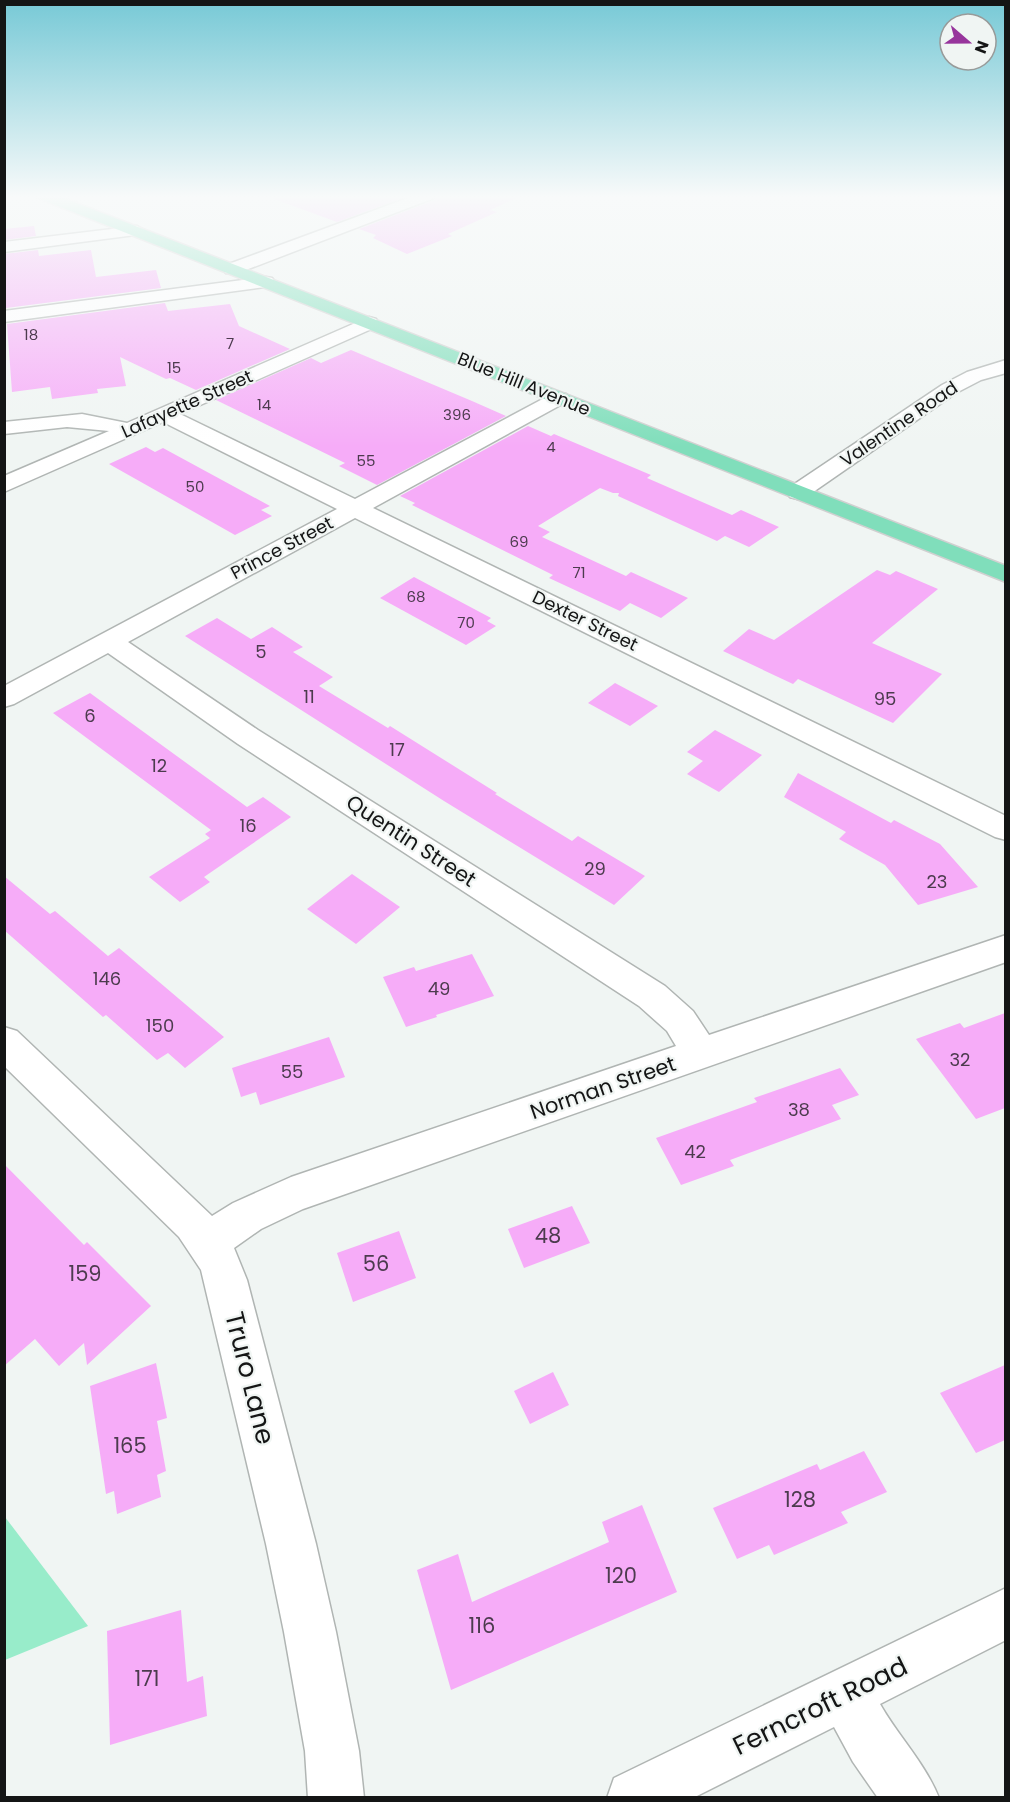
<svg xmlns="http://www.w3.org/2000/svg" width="1010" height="1802" viewBox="0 0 1010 1802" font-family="Poppins,sans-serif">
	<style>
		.green { fill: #98ecca }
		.building { fill: #f6acf8 }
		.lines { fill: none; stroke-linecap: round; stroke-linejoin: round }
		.minor-casing { stroke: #b0b5b3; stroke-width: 3 }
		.trunk-casing { stroke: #d0d0d0; stroke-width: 3 }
		.minor { fill: #fff; fill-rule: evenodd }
		.trunk { fill: #80debb; fill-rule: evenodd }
		.labels { text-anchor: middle; stroke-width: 4.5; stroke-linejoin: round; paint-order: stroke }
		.far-number-label { font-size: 15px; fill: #4c3b4e }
		.far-street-label { font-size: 18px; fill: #141515; stroke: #f0f5f3 }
		.number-label { font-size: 18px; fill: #4c3b4e }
		.street-label { font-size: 21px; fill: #141515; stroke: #f0f5f3 }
		.near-number-label { font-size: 21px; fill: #4c3b4e }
		.near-street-label { font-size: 26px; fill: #141515; stroke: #f0f5f3 }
	</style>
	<rect width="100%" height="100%" fill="#f0f5f3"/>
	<!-- green -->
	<path class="green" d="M5 1517 88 1626 5 1660H4Z"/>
	<!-- building -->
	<g class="building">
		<path d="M275 195H411L337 222 274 199Z"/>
		<path d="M439 195H523L490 210 497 212 448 234 452 236 407 254 373 238 376 235 359 229 435 200Z"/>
		<path d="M34 226 36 236 4 240V229Z"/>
		<path d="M38 250 39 256 91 250 96 277 156 270 161 288 6 308 4 254Z"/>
		<path d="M165 303 168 311 230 304 239 326 290 349 196 390 170 378 166 379 120 357 126 386 97 389 98 393 52 399 50 387 12 392 7 324Z"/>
		<path d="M351 350 472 401 506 416 377 485 339 466 345 463 216 400 311 358 321 363Z"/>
		<path d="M528 426 551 436 554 434 651 475 647 478 732 515 741 510 779 527 749 547 725 536 717 541 618 496 619 493H613L600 488 538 526 550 532 542 537 626 576 631 572 688 598 661 618 630 603 620 611 549 578 553 575 412 505 415 503 400 496Z"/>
		<path d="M146 447 155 452 163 448 270 506 261 510 272 516 235 535 109 464Z"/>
		<path d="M877 570 890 575 896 571 938 589 872 643 942 674 893 723 798 679 793 684 723 651 749 629 774 640Z"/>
		<path d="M414 577 491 618 487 621 496 626 466 645 380 598Z"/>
		<path d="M217 618 251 639 272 627 303 647 293 652 333 677 319 686 388 728 390 726 497 793 495 794 572 841 578 836 645 876 614 905 444 801 185 636Z"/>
		<path d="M615 683 658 706 630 726 588 703Z"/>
		<path d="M90 693 247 807 263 797 291 817 204 877 210 882 180 902 149 877 210 838 205 834 211 830 53 713Z"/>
		<path d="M715 730 762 755 719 792 687 774 703 761 687 752Z"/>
		<path d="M798 773 891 823 894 820 940 844 978 887 918 905 885 865 839 839 846 832 784 797Z"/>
		<path d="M352 874 400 907 356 944 307 909Z"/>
		<path d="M4 876 50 914 55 911 108 956 119 948 224 1037 185 1068 168 1053 157 1060 106 1015 103 1017 4 930Z"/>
		<path d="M472 954 494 996 436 1015 437 1017 406 1027 383 977 414 967 416 971Z"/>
		<path d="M1005 1013V1108L976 1119 916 1039 960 1023 964 1028Z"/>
		<path d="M329 1037 345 1077 260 1105 256 1092 241 1097 232 1068Z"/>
		<path d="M840 1068 859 1095 832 1105 841 1119 730 1160 734 1166 681 1185 656 1138 757 1102 754 1098Z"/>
		<path d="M4 1164 84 1245 87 1242 151 1306 87 1365 84 1343 59 1366 35 1339 4 1366Z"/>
		<path d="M572 1206 590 1243 524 1268 508 1229Z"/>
		<path d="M399 1231 416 1278 353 1302 337 1253Z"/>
		<path d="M156 1363 167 1418 157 1421 166 1471 157 1475 161 1497 117 1514 114 1491 106 1494 90 1386Z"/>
		<path d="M1005 1365V1440L976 1453 940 1393Z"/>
		<path d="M553 1372 569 1405 530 1424 514 1391Z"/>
		<path d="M864 1451 887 1492 841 1512 848 1523 774 1555 769 1545 737 1559 713 1508 817 1464 820 1470Z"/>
		<path d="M642 1505 677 1592 451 1690 417 1570 458 1554 472 1602 609 1542 602 1522Z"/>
		<path d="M181 1610 187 1682 203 1676 207 1716 110 1745 107 1631Z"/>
	</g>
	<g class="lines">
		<defs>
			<g id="minor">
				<path d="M416 195H437L434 198 238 273H226L223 269 226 265Z"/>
				<path d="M137 226 145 231 143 234 4 252V242Z"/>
				<path d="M266 277 272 278 275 282 272 286 4 322V311Z"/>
				<path d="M369 317 376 319 378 323 376 327 180 414 355 499 552 394H566L569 398 566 402 373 508 1006 816V840L995 837 355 518 128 642 258 730 665 986 693 1011 709 1035 1006 935V962L303 1209 261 1229 234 1248 247 1280 316 1544 336 1632 359 1751 364 1798H308L305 1751 284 1632 266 1544 201 1270 179 1237 4 1066V1027L17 1031 212 1216 233 1203 291 1177 676 1046 667 1031 639 1006 238 744 108 653 14 704 4 707V686L337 509 163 422 4 492V476L109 431 67 427 4 434V422L82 414 127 423Z"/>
				<path d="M1006 360V373L981 380 956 393 806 497 798 499 790 497 787 492 790 487 942 385 967 372Z"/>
				<path d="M1006 1588V1640L880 1704C898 1736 925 1763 939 1798H878L853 1762 834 1727 693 1798H607L614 1778Z"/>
			</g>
			<path id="trunk" d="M35 195H56L1006 566V582L38 198Z"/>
		</defs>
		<!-- minor casing -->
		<use href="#minor" class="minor-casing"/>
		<!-- trunk casing -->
		<use href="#trunk" class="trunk-casing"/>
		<!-- minor -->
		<use href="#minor" class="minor"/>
		<!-- trunk -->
		<use href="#trunk" class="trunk"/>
	</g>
	<!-- sky -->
	<linearGradient id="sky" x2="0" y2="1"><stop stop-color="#77c9d6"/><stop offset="0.44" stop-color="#f8fafa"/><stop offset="1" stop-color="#f8fafa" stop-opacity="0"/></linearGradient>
	<rect width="1010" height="447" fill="url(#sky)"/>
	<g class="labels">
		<!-- far-number labels -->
		<g class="far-number-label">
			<text x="31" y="340">18</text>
			<text x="230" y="349">7</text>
			<text x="174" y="373">15</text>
			<text x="264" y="410">14</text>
			<text x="457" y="420">396</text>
			<text x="551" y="452">4</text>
			<text x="366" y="466">55</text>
			<text x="195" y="492">50</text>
			<text x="519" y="547">69</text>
			<text x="579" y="578">71</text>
			<text x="416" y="602">68</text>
			<text x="466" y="628">70</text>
		</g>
		<!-- far-street labels -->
		<g class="far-street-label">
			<text transform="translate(524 384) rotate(22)" y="6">Blue Hill Avenue</text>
			<text transform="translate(187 404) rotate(-24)" y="6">Lafayette Street</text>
			<text transform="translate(899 424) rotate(-34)" y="6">Valentine Road</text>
			<text transform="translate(282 548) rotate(-28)" y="6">Prince Street</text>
			<text transform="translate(585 621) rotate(26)" y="6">Dexter Street</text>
		</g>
		<!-- number labels -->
		<g class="number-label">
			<text x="261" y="658">5</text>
			<text x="309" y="703">11</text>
			<text x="885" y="705">95</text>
			<text x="90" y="722">6</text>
			<text x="397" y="756">17</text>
			<text x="159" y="772">12</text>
			<text x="248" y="832">16</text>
			<text x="595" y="875">29</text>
			<text x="937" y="888">23</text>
			<text x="107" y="985">146</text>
			<text x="439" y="995">49</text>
			<text x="160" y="1032">150</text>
			<text x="960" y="1066">32</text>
			<text x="292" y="1078">55</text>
			<text x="799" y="1116">38</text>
			<text x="695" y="1158">42</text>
		</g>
		<!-- street labels -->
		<g class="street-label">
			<text transform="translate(411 841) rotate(33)" y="7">Quentin Street</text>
			<text transform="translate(603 1088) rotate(-19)" y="7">Norman Street</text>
		</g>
		<!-- near-number labels -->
		<g class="near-number-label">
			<text x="548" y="1243">48</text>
			<text x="376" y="1271">56</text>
			<text x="85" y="1281">159</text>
			<text x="130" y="1453">165</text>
			<text x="800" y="1507">128</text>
			<text x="621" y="1583">120</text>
			<text x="482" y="1633">116</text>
			<text x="147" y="1686">171</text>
		</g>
		<!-- near-street labels -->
		<g class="near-street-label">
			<text transform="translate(250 1378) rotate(76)" y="9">Truro Lane</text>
			<text transform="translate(820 1706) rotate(-26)" y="9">Ferncroft Road</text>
		</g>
	</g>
	<!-- border -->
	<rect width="1010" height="1802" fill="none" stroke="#141515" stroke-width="12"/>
	<!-- north arrow -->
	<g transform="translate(968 42) rotate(110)"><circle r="28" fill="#f0f5f3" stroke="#989b9a" stroke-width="1.5"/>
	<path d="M0-4.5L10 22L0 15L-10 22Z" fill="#97359c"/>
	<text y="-9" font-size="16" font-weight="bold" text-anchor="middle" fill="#141515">N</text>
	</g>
</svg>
